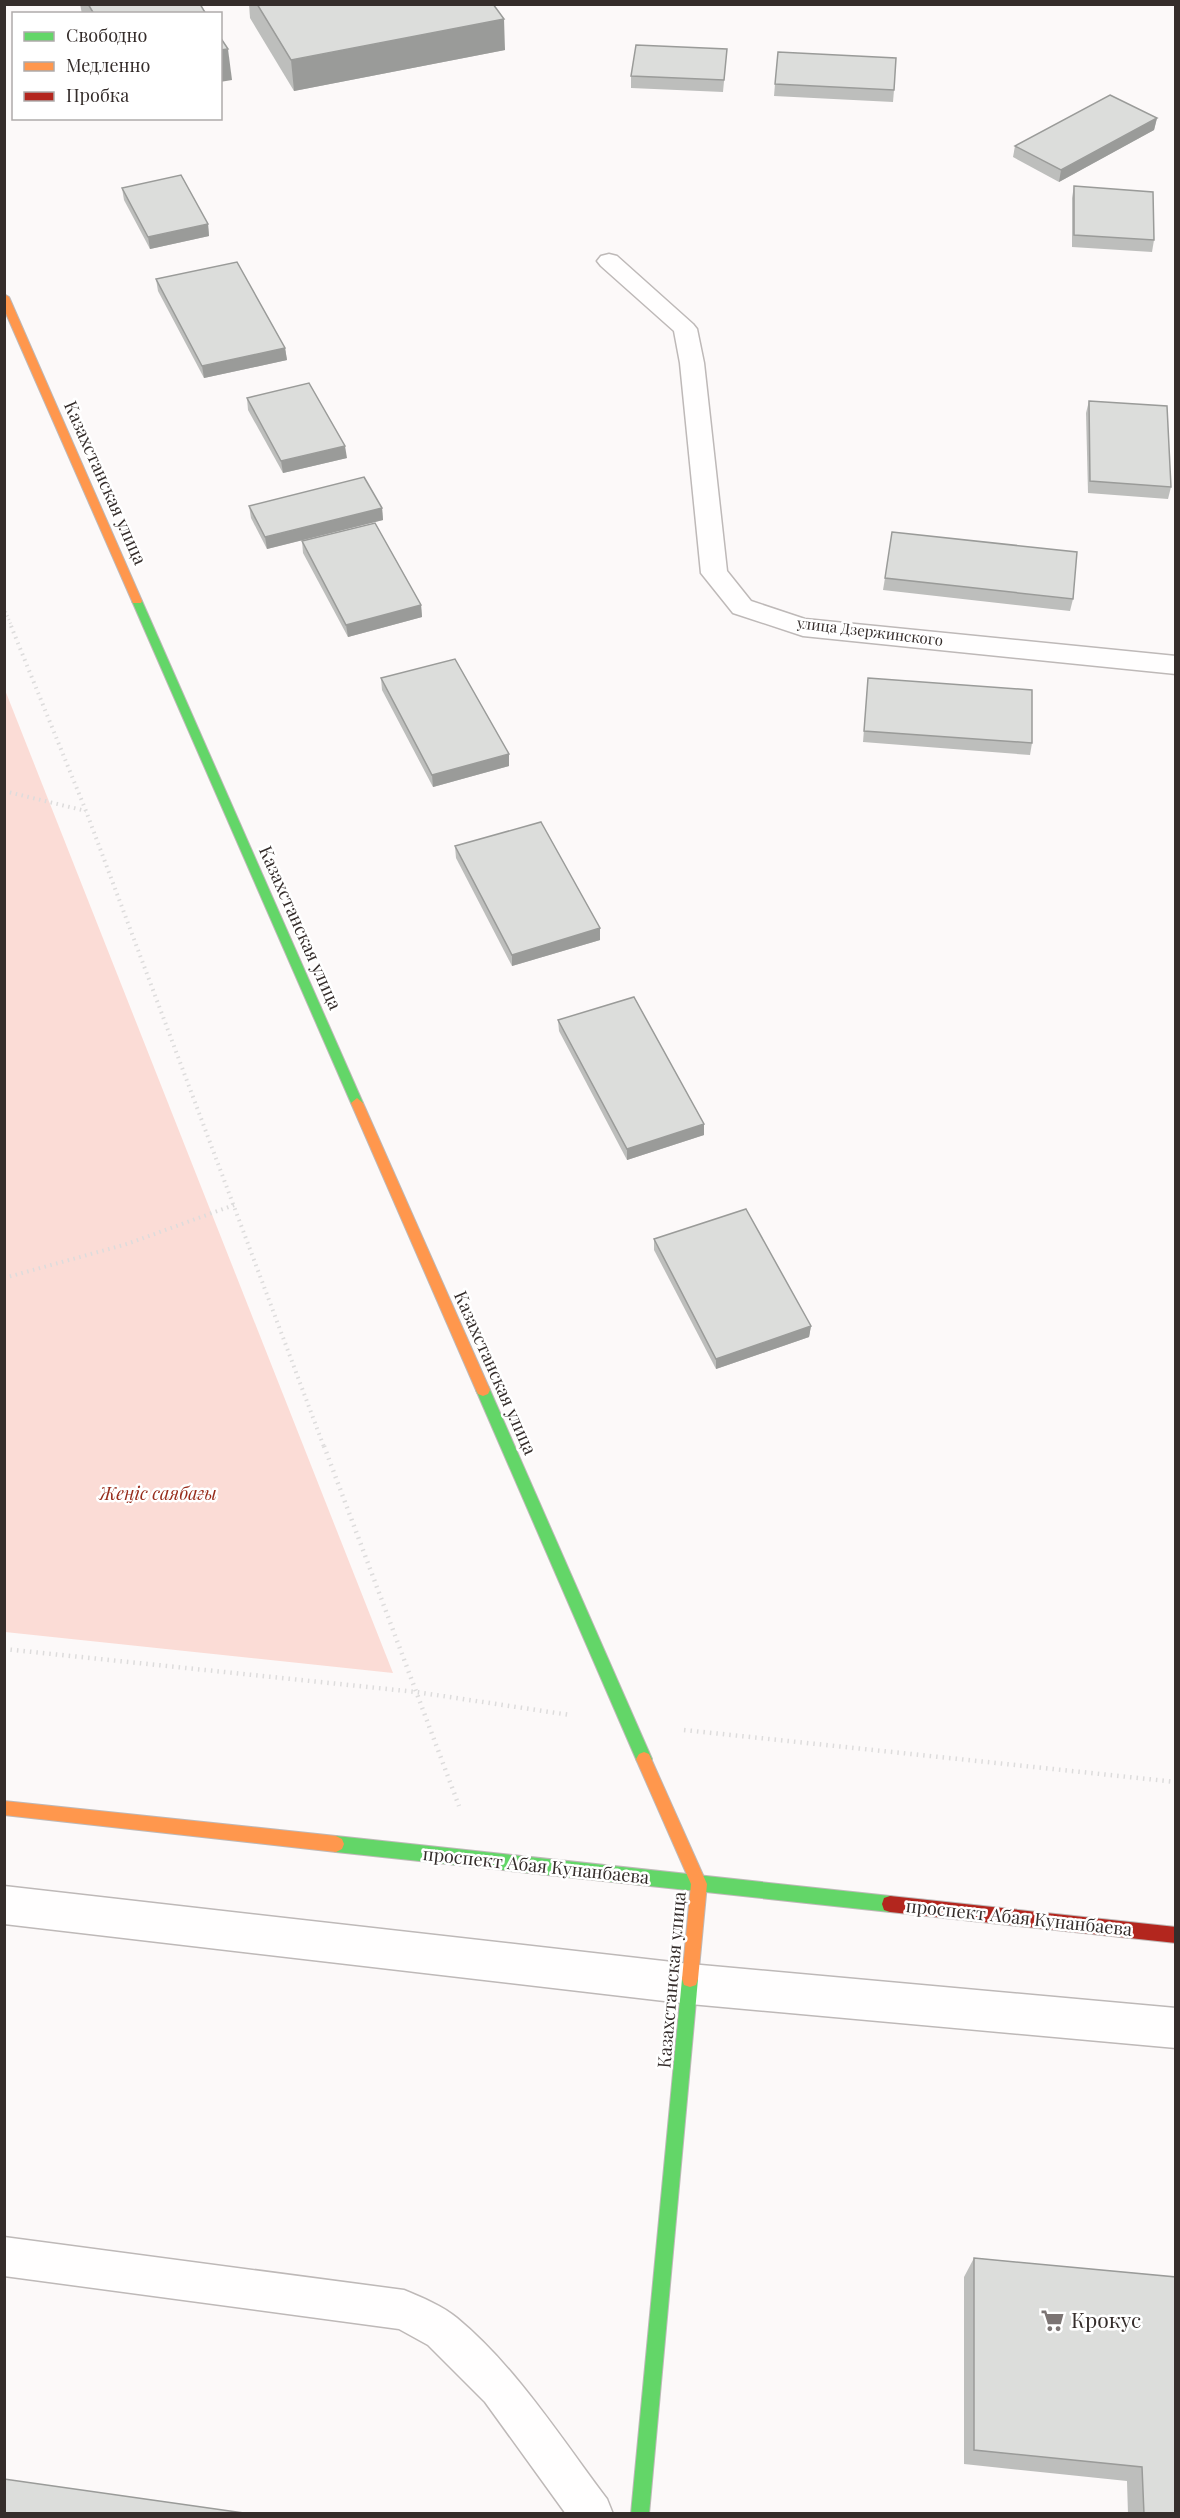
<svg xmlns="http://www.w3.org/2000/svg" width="1180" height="2518" viewBox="0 0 1180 2518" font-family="'Playfair Display',serif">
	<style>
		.green { fill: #fbdcd6 }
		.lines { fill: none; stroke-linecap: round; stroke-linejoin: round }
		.lane-casing { stroke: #beb9b8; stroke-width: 3 }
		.street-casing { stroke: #beb9b8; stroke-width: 3 }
		.fast-casing { stroke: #beb9b8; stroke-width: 2 }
		.slow-casing { stroke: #beb9b8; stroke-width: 2 }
		.jam-casing { stroke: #beb9b8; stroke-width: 2 }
		.path-far2 { stroke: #dddcdc; stroke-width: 3; stroke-dasharray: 1 3; stroke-linecap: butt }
		.path-far1 { stroke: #dddcdc; stroke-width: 4; stroke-dasharray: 1.5 4.5; stroke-linecap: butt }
		.path { stroke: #dddcdc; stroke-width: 4.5; stroke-dasharray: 1.5 5; stroke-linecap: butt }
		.lane { fill: #fffefe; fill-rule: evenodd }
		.street { fill: #fffefe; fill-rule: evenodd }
		.fast { fill: #63d668; fill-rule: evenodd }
		.slow { fill: #ff974d; fill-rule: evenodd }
		.jam { fill: #b3261e; fill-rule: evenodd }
		.wall { fill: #bdbebc }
		.shaded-wall { fill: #9a9b99 }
		.building { fill: #dcdddb; stroke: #9a9b99; stroke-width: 1.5 }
		.labels { text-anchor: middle; stroke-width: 5; stroke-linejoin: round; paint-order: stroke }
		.far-street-label { font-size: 15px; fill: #352d2b; stroke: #fff }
		.street-label { font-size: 18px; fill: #352d2b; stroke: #fff }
		.park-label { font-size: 18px; font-style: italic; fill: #972c1b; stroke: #fff }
		.near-poi-label { font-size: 21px; fill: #352d2b; stroke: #fff; text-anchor: start }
	</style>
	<rect width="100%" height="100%" fill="#fcf9f9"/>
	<!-- green -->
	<path class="green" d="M4 690H5L393 1673 5 1632Z"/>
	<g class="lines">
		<defs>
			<path id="lane" d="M4 2237 404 2290C421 2297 443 2306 457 2318 517 2368 560 2437 607 2499L613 2514H566L485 2402 428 2345 399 2329 4 2276Z"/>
			<g id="street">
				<path d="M609 254 617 256 693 324 697 329 704 363 727 571 751 601 805 619 1176 656V674L803 636 733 613 701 573 680 363 674 331 601 266 597 261 601 256Z"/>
				<path d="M4 1886 690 1964 1176 2008V2048L690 2004 4 1924Z"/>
			</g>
			<g id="fast">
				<path d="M137 598 142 601 363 1103 362 1107 357 1108 351 1103 132 601Z"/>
				<path d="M483 1384 488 1386 490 1390 652 1759 649 1764 644 1766 639 1764 636 1759 476 1390 478 1386Z"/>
				<path d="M336 1836 890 1896 896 1898 898 1904 896 1910 890 1912 336 1852 330 1849 328 1844 330 1839Z"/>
				<path d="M690 1971 696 1973 698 1979 649 2514H631L682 1979 684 1973Z"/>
			</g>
			<g id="slow">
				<path d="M4 294 9 297 142 601 141 603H133L132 601 4 309Z"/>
				<path d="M357 1098 363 1103 490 1390 488 1394 483 1396 478 1394 476 1390 351 1103Z"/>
				<path d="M644 1752 649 1754 707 1884 698 1979 696 1985 690 1987 684 1985 682 1979 691 1884 636 1759 639 1754Z"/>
				<path d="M4 1801 336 1836 342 1839 344 1844 342 1849 336 1852 4 1815Z"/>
			</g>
			<path id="jam" d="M890 1896 1176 1927V1943L890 1912 884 1910 882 1904 884 1898Z"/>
		</defs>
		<!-- lane casing -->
		<use href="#lane" class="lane-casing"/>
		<!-- street casing -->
		<use href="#street" class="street-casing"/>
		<!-- fast casing -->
		<use href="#fast" class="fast-casing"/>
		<!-- slow casing -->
		<use href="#slow" class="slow-casing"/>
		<!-- jam casing -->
		<use href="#jam" class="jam-casing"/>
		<!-- path-far2 -->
		<path class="path-far2" d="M4 608 12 627"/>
		<!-- path-far1 -->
		<g class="path-far1">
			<path d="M11 626 86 811 324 1447"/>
			<path d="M4 791 86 811"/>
			<path d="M4 1278 127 1244 234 1205"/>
		</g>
		<!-- path -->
		<g class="path">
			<path d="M324 1446 459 1806"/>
			<path d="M4 1649 416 1692 570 1715"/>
			<path d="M684 1730 1176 1782"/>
		</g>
		<!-- lane -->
		<use href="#lane" class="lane"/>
		<!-- street -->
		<use href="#street" class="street"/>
		<!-- fast -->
		<use href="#fast" class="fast"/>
		<!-- slow -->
		<use href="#slow" class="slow"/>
		<!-- jam -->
		<use href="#jam" class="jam"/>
	</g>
	<!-- wall -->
	<g class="wall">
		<path d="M80 4H200L206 14H82Z"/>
		<path d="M249 4H493L505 50 294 91 250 18Z"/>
		<path d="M727 49 723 92 631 88V76Z"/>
		<path d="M775 84 894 90 893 102 774 96Z"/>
		<path d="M1157 118 1154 130 1059 182 1013 157 1015 146Z"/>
		<path d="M1074 186 1154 240 1152 252 1072 247V198Z"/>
		<path d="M122 188 208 224 209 236 150 249 124 200Z"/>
		<path d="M156 279 285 348 287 360 204 378 158 291Z"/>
		<path d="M247 398 347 458 283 473 248 410Z"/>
		<path d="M1089 401 1171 487 1168 499 1088 493 1086 413Z"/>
		<path d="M249 506 382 508 383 520 267 549 251 518Z"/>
		<path d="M302 541 421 605 422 617 348 637 303 553Z"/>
		<path d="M885 578 1073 599 1070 611 883 590Z"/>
		<path d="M381 678 509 754V766L433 787 382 690Z"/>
		<path d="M868 678 1032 743 1030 755 863 742Z"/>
		<path d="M455 846 600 940 512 966 456 858Z"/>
		<path d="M558 1020 704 1124V1135L627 1160 559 1031Z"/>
		<path d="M654 1239 811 1326 809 1337 716 1369 654 1250Z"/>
		<path d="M974 2258 1176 2277V2514H1128L1127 2481 964 2464V2277Z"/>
	</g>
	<!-- shaded-wall -->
	<g class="shaded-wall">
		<path d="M504 19 505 50 294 91 291 60Z"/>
		<path d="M228 49 232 80 220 82V50Z"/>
		<path d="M1157 118 1154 130 1059 182 1061 170Z"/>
		<path d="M208 224 209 236 150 249 148 237Z"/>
		<path d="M285 348 287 360 204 378 202 366Z"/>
		<path d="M345 446 347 458 283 473 281 461Z"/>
		<path d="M382 508 383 520 267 549 265 537Z"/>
		<path d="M421 605 422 617 348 637 346 625Z"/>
		<path d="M509 754V766L433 787 432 775Z"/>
		<path d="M600 928V940L512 966V955Z"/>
		<path d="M704 1124V1135L627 1160V1149Z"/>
		<path d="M811 1326 809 1337 716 1369V1359Z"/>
	</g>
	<!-- building -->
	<g class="building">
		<path d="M88 4H200L206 14H94Z"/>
		<path d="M257 4H493L504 19 291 60Z"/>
		<path d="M220 37 228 49 220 50Z"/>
		<path d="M636 45 727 49 724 80 631 76Z"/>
		<path d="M778 52 896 58 894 90 775 84Z"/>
		<path d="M1110 95 1157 118 1061 170 1015 146Z"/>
		<path d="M181 175 208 224 148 237 122 188Z"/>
		<path d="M1074 186 1153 192 1154 240 1074 235Z"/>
		<path d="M237 262 285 348 202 366 156 279Z"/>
		<path d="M309 383 345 446 281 461 247 398Z"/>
		<path d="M1089 401 1167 406 1171 487 1090 481Z"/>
		<path d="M364 477 382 508 265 537 249 506Z"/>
		<path d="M375 523 421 605 346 625 302 541Z"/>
		<path d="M892 532 1077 552 1073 599 885 578Z"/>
		<path d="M455 659 509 754 432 775 381 678Z"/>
		<path d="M868 678 1032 690V743L864 731Z"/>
		<path d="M541 822 600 928 512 955 455 846Z"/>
		<path d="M634 997 704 1124 627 1149 558 1020Z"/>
		<path d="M746 1209 811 1326 716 1359 654 1239Z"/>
		<path d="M974 2258 1176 2277V2514H1144L1142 2467 974 2450Z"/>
		<path d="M4 2479 251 2514H4Z"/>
	</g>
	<!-- icons -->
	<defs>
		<symbol id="supermarket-bare" viewBox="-9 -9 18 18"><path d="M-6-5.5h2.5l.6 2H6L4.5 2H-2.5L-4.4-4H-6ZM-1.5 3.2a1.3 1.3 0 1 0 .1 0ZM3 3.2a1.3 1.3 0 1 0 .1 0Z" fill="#7b7473" stroke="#fff" stroke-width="2.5" paint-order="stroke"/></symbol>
	</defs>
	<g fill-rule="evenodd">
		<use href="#supermarket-bare" x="1036" y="2304" width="33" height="33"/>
	</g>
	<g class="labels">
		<!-- far-street labels -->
		<g class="far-street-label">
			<text transform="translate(870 632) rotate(7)" y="5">улица Дзержинского</text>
		</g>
		<!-- street labels -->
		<g class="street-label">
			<text transform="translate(105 483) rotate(66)" y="6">Казахстанская улица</text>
			<text transform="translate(300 928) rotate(66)" y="6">Казахстанская улица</text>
			<text transform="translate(495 1373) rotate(66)" y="6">Казахстанская улица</text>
			<text transform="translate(536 1866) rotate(6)" y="6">проспект Абая Кунанбаева</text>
			<text transform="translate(1019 1918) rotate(6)" y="6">проспект Абая Кунанбаева</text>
			<text transform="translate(672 1980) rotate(-85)" y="6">Казахстанская улица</text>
		</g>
		<!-- park labels -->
		<g class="park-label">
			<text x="158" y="1500">Жеңіс саябағы</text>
		</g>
		<!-- near-poi labels -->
		<g class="near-poi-label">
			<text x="1071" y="2328">Крокус</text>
		</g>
	</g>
	<!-- border -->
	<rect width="1180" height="2518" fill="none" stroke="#352d2b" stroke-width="12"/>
	<!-- legend -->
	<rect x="12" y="12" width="210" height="108" fill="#ffffff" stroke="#aeabaa" stroke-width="1.5"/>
	<rect x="24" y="32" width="30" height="9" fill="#63d668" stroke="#aeabaa" stroke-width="1.5"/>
	<text x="66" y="42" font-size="18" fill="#352d2b">Свободно</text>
	<rect x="24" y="62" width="30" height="9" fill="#ff974d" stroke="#aeabaa" stroke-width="1.5"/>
	<text x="66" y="72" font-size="18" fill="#352d2b">Медленно</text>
	<rect x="24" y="92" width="30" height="9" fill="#b3261e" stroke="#aeabaa" stroke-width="1.5"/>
	<text x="66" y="102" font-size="18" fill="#352d2b">Пробка</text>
</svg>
